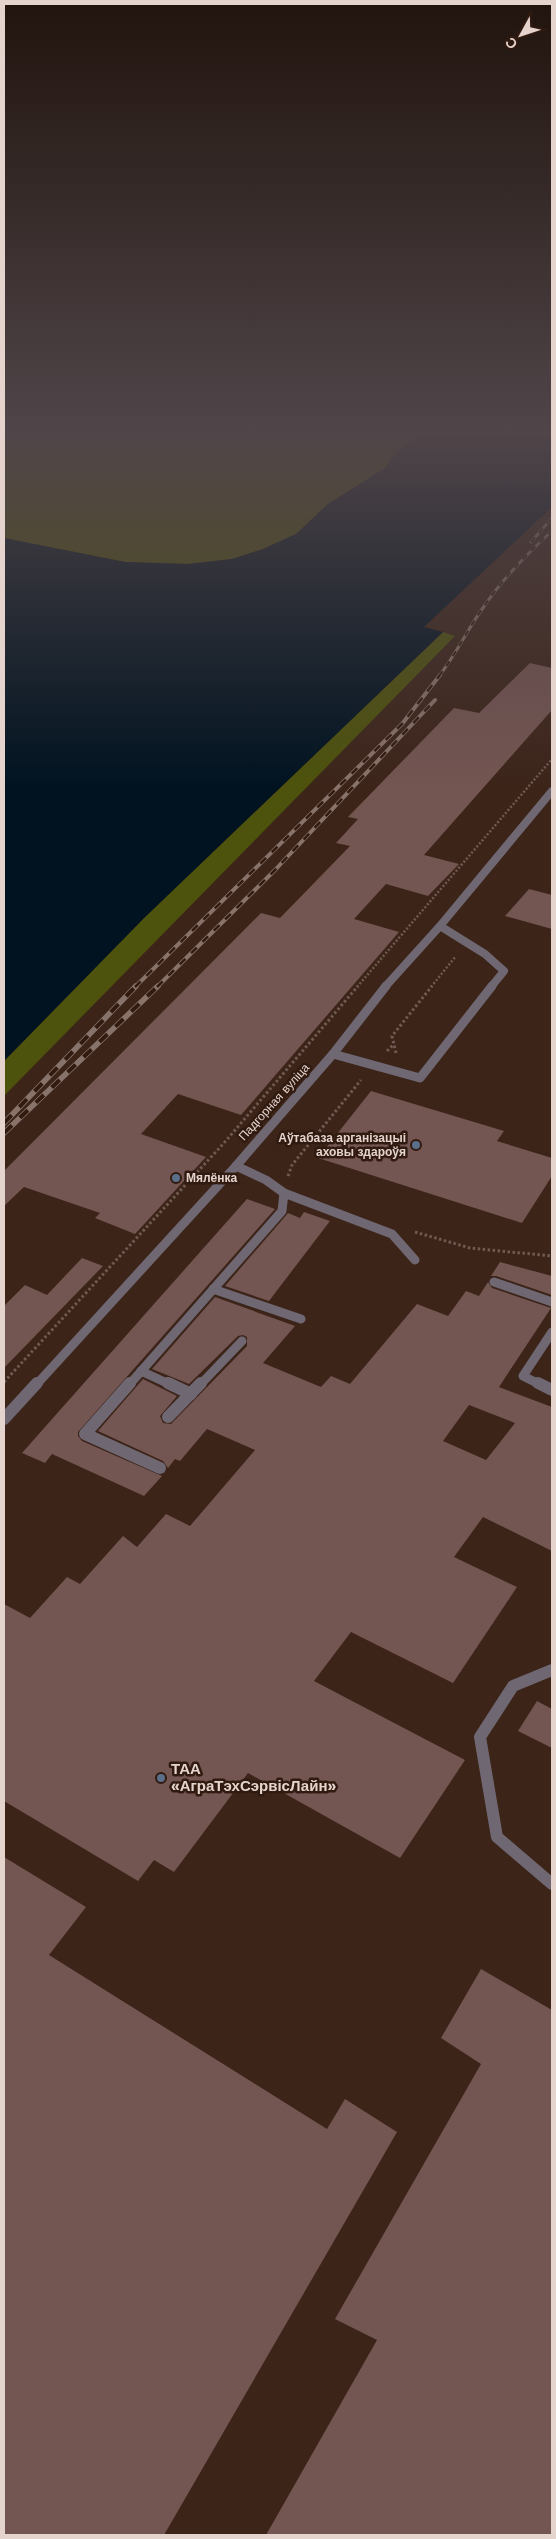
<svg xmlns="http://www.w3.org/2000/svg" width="556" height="2539" viewBox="0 0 556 2539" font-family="'Work Sans',sans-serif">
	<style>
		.green { fill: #4d520c }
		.water { fill: #011321 }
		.building { fill: #735551; fill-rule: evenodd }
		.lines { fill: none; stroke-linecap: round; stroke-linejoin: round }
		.path-far1 { stroke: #705a51; stroke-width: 2.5; stroke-dasharray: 2 2; stroke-linecap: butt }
		.path { stroke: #705a51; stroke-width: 3; stroke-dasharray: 2.5 2.5; stroke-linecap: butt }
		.service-far2 { stroke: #6f6873; stroke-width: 8 }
		.service-far1 { stroke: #6f6873; stroke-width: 9 }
		.service { stroke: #6f6873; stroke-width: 12 }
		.tertiary-far2 { stroke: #6f6873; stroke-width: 8 }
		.tertiary-far1 { stroke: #6f6873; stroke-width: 9 }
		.tertiary { stroke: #6f6873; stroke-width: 12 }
		.rail-far2-casing { stroke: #88736a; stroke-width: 3 }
		.rail-far1-casing { stroke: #88736a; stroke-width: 4 }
		.rail-casing { stroke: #88736a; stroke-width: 5.5 }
		.rail-far2 { stroke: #311a0f; stroke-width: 2; stroke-dasharray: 6; stroke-linecap: butt }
		.rail-far1 { stroke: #311a0f; stroke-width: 2.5; stroke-dasharray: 8; stroke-linecap: butt }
		.rail { stroke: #311a0f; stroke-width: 4; stroke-dasharray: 11; stroke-linecap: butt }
		.service-dot { fill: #5c6f8a; stroke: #311a0f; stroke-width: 2 }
		.labels { text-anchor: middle; stroke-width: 5; stroke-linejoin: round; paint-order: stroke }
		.street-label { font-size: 12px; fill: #e4d4cd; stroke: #311a0f }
		.poi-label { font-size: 12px; font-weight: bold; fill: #e4d4cd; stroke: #311a0f; text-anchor: end }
		.near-poi-label { font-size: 15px; font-weight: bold; fill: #e4d4cd; stroke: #311a0f; text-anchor: start }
	</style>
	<rect width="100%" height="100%" fill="#3c2419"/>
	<!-- green -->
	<g class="green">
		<path d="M4 432H420L394 455 385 468 328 504 296 534 263 549 232 559 188 564 125 562 4 538Z"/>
		<path d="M443 632 455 636 4 1096V1061L144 918Z"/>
	</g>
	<!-- water -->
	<path class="water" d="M420 432H552V507L424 627 443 632 144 918 4 1061V538L125 562 188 564 232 559 263 549 296 534 328 504 385 468 398 451Z"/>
	<!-- building -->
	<g class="building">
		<path d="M530 663 552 668V710L424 855 459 864 428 896 386 884 354 919 399 932 241 1115 178 1094 141 1134 206 1157 135 1234 95 1218 100 1213 24 1187 4 1206V1171L261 913 280 918 350 846 336 843 358 819 348 817 454 708 479 713Z"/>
		<path d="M529 889 552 895V929L505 916Z"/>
		<path d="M371 1091 504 1131 497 1141 552 1158V1176L522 1223 318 1158Z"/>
		<path d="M247 1199 275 1209 78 1432V1436L82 1441 162 1476 144 1496 52 1454 45 1463 22 1453Z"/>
		<path d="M304 1212 330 1221 269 1301 225 1286 288 1213 300 1218Z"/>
		<path d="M82 1258 103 1266 4 1368V1306L25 1285 47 1295Z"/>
		<path d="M500 1262 552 1276V1295L496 1276H491Z"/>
		<path d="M488 1282 492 1288 551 1308 499 1387 552 1407V1551L483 1517 454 1557 517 1587 453 1683 351 1632 314 1681 465 1760 400 1858 248 1773 174 1872 154 1860 138 1881 4 1801V1604L30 1618 67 1577 80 1584 123 1536 137 1547 166 1514 190 1526 255 1450 207 1429 180 1461 175 1459 168 1468 163 1461 98 1431 143 1379 177 1396 160 1416 163 1423 171 1424 247 1346V1337L243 1335 238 1336 189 1384 152 1369 215 1297 295 1326 263 1363 321 1387 331 1376 350 1384 417 1304 448 1316 466 1291 479 1296ZM469 1405 515 1423 486 1460 443 1441Z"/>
		<path d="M537 1701 552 1709V1748L518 1731Z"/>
		<path d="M4 1857 86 1907 49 1955 327 2129 345 2099 397 2132 164 2535H4Z"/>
		<path d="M481 1969 552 2010V2535H266L377 2340 335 2319 481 2064 441 2038Z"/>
	</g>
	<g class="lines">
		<!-- path-far1 -->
		<g class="path-far1">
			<path d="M357 987 552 759"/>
			<path d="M431 987 456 956"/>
		</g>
		<!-- path -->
		<g class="path">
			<path d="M387 1051 394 1044"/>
			<path d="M396 1053 392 1036 432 986"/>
			<path d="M288 1176 292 1165 361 1080"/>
			<path d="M415 1232 470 1248 552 1256"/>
			<path d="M4 1382 224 1143 358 986"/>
		</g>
		<!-- service-far2 -->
		<path class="service-far2" d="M440 926 485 954 504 971 491 987"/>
		<!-- service-far1 -->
		<g class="service-far1">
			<path d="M333 1054 420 1078 492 986"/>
			<path d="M284 1193 392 1234 415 1260"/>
			<path d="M494 1282 552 1302"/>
			<path d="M213 1289 301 1319"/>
			<path d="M141 1371 171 1385"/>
			<path d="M129 1385 282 1211 284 1193 266 1180 236 1166"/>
			<path d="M200 1385 242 1341"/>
			<path d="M541 1385 523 1376 552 1332"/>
		</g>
		<!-- service -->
		<g class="service">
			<path d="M130 1383 85 1434 160 1468"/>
			<path d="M168 1383 191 1394"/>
			<path d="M538 1383 552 1390"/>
			<path d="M168 1417 201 1383"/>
			<path d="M552 1670 513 1686 480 1737 497 1837 552 1884"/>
		</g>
		<!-- tertiary-far2 -->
		<path class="tertiary-far2" d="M385 987 440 926 552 791"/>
		<!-- tertiary-far1 -->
		<path class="tertiary-far1" d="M36 1385 236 1166 333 1054 386 986"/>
		<!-- tertiary -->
		<path class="tertiary" d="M4 1419 37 1383"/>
		<defs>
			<g id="rail-far2">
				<path d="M531 542 552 518"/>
				<path d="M439 676C457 653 468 628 485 605 504 577 527 554 552 531"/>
			</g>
			<g id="rail-far1">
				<path d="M135 987 402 724 440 675"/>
				<path d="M157 987 275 870 435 700"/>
			</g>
			<g id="rail">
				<path d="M4 1123 136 986"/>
				<path d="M4 1133 158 986"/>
			</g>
		</defs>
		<!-- rail-far2 casing -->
		<use href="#rail-far2" class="rail-far2-casing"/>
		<!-- rail-far1 casing -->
		<use href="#rail-far1" class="rail-far1-casing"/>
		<!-- rail casing -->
		<use href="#rail" class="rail-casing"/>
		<!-- rail-far2 -->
		<use href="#rail-far2" class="rail-far2"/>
		<!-- rail-far1 -->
		<use href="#rail-far1" class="rail-far1"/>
		<!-- rail -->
		<use href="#rail" class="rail"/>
	</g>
	<!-- sky -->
	<linearGradient id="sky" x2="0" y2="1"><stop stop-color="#21140e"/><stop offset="0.55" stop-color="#504549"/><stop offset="1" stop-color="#504549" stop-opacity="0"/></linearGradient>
	<rect width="556" height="787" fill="url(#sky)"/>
	<!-- markers -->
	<g class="service-dot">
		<circle cx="416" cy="1145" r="5"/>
		<circle cx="176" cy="1178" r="5"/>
		<circle cx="161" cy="1778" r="5"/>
	</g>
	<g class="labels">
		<!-- street labels -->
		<g class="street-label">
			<text transform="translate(274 1102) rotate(-48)" y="4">Падгорная вуліца</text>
		</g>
		<!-- poi labels -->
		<g class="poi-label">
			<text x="406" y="1142">Аўтабаза арганізацыі<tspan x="406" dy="14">аховы здароўя</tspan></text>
			<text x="186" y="1182" text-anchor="start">Мялёнка</text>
		</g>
		<!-- near-poi labels -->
		<g class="near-poi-label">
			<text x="171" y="1774">ТАА<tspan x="171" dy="17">«АграТэхСэрвісЛайн»</tspan></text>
		</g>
	</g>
	<!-- border -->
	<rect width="556" height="2539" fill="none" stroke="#e4d4cd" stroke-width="10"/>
	<!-- north arrow -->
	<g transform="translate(521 35) rotate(230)" stroke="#311a0f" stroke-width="4" paint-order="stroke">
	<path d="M0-4L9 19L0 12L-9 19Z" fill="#e4d4cd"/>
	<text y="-8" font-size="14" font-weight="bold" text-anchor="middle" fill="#e4d4cd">С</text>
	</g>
</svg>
